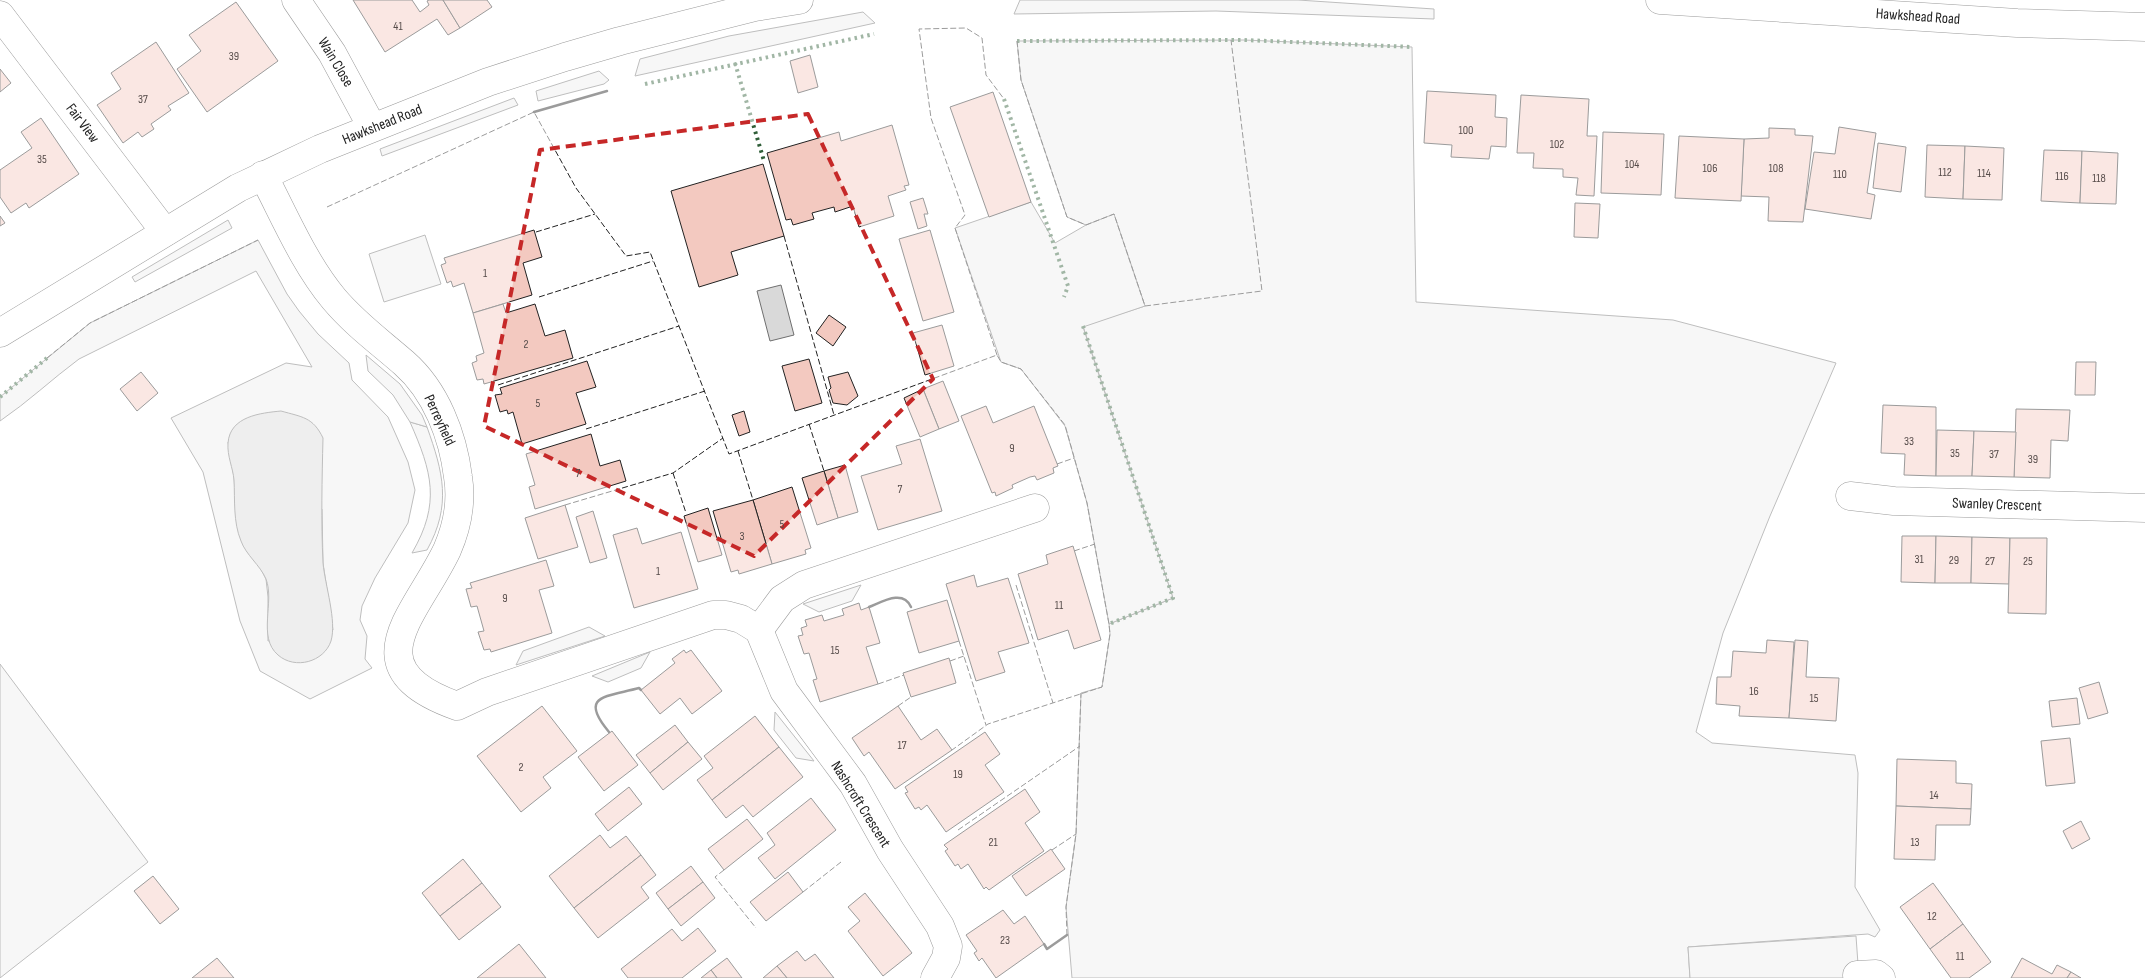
<svg xmlns="http://www.w3.org/2000/svg" width="2145" height="978" viewBox="0 0 2145 978" font-family="'Sofia Sans Condensed',sans-serif">
	<style>
		.green { fill: #eee; stroke: #6f6f6f; fill-rule: evenodd }
		.parking { fill: #ededed; stroke: #6f6f6f }
		.water { fill: #d9d9d9; stroke: #6f6f6f }
		.building { fill: #f3c9c0; stroke: #222 }
		.lines { fill: none; stroke-linecap: round; stroke-linejoin: round }
		.minor-casing { stroke: #222; stroke-width: 29 }
		.minor { stroke: #fff; stroke-width: 28 }
		.hedge { stroke: #2f5e38; stroke-width: 4; stroke-dasharray: 2.5 4; stroke-linecap: butt }
		.fence { stroke: #222; stroke-width: 1; stroke-dasharray: 6 2.5; stroke-linecap: butt }
		.wall { stroke: #222; stroke-width: 2.5 }
		.marked { fill: none; stroke: #c62828; stroke-width: 4; stroke-dasharray: 10 6; stroke-linejoin: round }
		.labels { text-anchor: middle; stroke-width: 4; stroke-linejoin: round; paint-order: stroke }
		.number-label { font-size: 12px; fill: #564c4a }
		.street-label { font-size: 15px; fill: #222; stroke: #fff }
	</style>
	<rect width="100%" height="100%" fill="#fff"/>
	<!-- green -->
	<g class="green">
		<path d="M1020 0H1298L1434 9V19L1216 11 1014 14Z"/>
		<path d="M863 12 875 23 635 76 640 59 729 36Z"/>
		<path d="M1244 40 1412 47 1416 302 1673 320 1836 363 1770 516 1723 633 1696 732 1712 743 1855 755 1858 773 1855 887 1880 930 1875 937 1868 934 1688 947 1690 978H1072L1066 907 1076 834 1081 693 1102 687 1110 634 1109 624 1173 598 1083 326 1145 306 1114 215 1086 225 1067 217 1021 80 1017 41Z"/>
		<path d="M599 71 609 80 604 84 538 101 536 91Z"/>
		<path d="M514 98 518 105 382 156 380 149Z"/>
		<path d="M228 220 232 228 135 282 132 277Z"/>
		<path d="M258 240 287 294 299 311 318 334 349 363 352 380 388 417 408 462 415 490 408 523 375 578 362 606 360 620 367 636 365 659 372 668 310 699 260 671 240 621 203 472 171 418 286 363 312 367 256 271 79 359C52 379 28 402 0 421V397L90 323ZM228 442 322 509 323 563 333 630 268 641V597L266 579 237 522 234 477Z"/>
		<path d="M410 422 427 427C443 472 452 505 427 550L412 553C441 503 432 472 410 422Z"/>
		<path d="M0 664 148 862 0 978Z"/>
	</g>
	<!-- parking -->
	<g class="parking">
		<path d="M1031 202 1055 243 1086 225 1114 214 1145 306 1083 327 1173 598 1109 624 1087 503 1065 426 1021 369 1001 362 955 228Z"/>
		<path d="M425 235 441 284 384 302 369 254Z"/>
		<path d="M366 355 400 384 422 415 427 427 410 422 393 395 368 371Z"/>
		<path d="M861 585 852 601 819 612 803 604Z"/>
		<path d="M589 627 605 636 516 665 523 651Z"/>
		<path d="M650 652 641 668 608 682 592 676Z"/>
		<path d="M775 712 814 761 796 758 774 730Z"/>
		<path d="M1856 936 1859 978H1690L1688 947Z"/>
	</g>
	<!-- water -->
	<g class="water">
		<path d="M781 285 794 335 770 341 757 291Z"/>
		<path d="M281 411C302 417 313 417 323 438 322 479 321 521 323 563 325 585 337 621 331 641 324 662 295 670 278 655 257 637 275 602 266 579 260 565 246 555 241 541 233 522 235 500 234 480 233 468 227 456 228 443 230 416 261 413 281 411Z"/>
	</g>
	<!-- building -->
	<g class="building">
		<path d="M353 0H412L420 12 429 5 427 1 429 0H443L460 28 448 35 437 19 385 52Z"/>
		<path d="M443 0H487L492 7 460 28Z"/>
		<path d="M236 2 278 61 207 112 177 69 201 51 189 35Z"/>
		<path d="M156 42 189 93 168 106 171 110 151 124 154 129 142 137 138 132 123 143 97 105 121 89 111 73Z"/>
		<path d="M810 55 818 87 798 93 790 61Z"/>
		<path d="M0 69 11 83 0 92Z"/>
		<path d="M1427 91 1496 95 1495 117 1507 118 1506 147 1491 146 1489 159 1451 157 1452 145 1424 143Z"/>
		<path d="M993 92 1031 202 989 217 950 107Z"/>
		<path d="M1521 95 1589 99 1587 136H1597L1594 196 1576 195 1578 178 1563 177V169L1533 168 1534 153H1517Z"/>
		<path d="M41 118 79 174 29 208 26 203 11 213 0 197V170L32 148 21 132Z"/>
		<path d="M892 125 909 185 904 186 906 190 888 196 894 216 859 227 853 206 835 212 834 207 812 213 814 219 793 225 791 219 786 220 767 153 839 132 841 141Z"/>
		<path d="M1839 127 1876 133 1867 193 1875 195 1871 219 1805 209 1814 152 1835 154Z"/>
		<path d="M1769 128 1795 129V135L1813 136 1803 222 1768 221 1769 197 1741 196 1744 139 1769 138Z"/>
		<path d="M1603 132 1664 134 1661 195 1601 193Z"/>
		<path d="M1679 136 1744 139 1741 201 1675 198Z"/>
		<path d="M1878 143 1906 147 1901 192 1873 188Z"/>
		<path d="M1927 145 1965 146 1963 199 1925 197Z"/>
		<path d="M1965 146 2004 148 2002 200 1963 199Z"/>
		<path d="M2044 150 2082 151 2080 203 2041 201Z"/>
		<path d="M2082 151 2118 153 2116 204 2080 203Z"/>
		<path d="M763 164 784 236 731 252 738 275 699 287 671 191Z"/>
		<path d="M923 198 928 214H924L927 226 918 229 910 202Z"/>
		<path d="M1575 203 1600 204 1598 238 1574 237Z"/>
		<path d="M0 216 5 223 0 226Z"/>
		<path d="M534 230 542 257 523 263 532 295 473 313 464 283 453 287 451 281 447 283 441 265 446 263 444 258Z"/>
		<path d="M930 230 954 312 923 321 899 239Z"/>
		<path d="M503 304 506 313 535 304 545 336 565 330 573 358 484 384 483 379 477 380 472 363 477 361 476 356 484 353 473 313Z"/>
		<path d="M829 315 846 327 833 346 816 333Z"/>
		<path d="M942 325 954 366 925 375 913 333Z"/>
		<path d="M809 359 822 403 795 411 782 366Z"/>
		<path d="M587 361 596 387 576 393 586 424 522 444 513 412 508 414 507 410 500 412 495 395 502 394 500 388Z"/>
		<path d="M2076 362H2096L2095 395H2075Z"/>
		<path d="M141 372 158 393 137 411 120 389Z"/>
		<path d="M848 372 858 396 847 405 833 403 829 390 831 388 828 377Z"/>
		<path d="M943 381 959 421 939 429 923 389Z"/>
		<path d="M923 389 939 429 920 437 904 398Z"/>
		<path d="M1883 405 1936 407V476L1904 475 1905 454 1881 453Z"/>
		<path d="M986 406 993 423 1034 406 1058 466 1053 468 1054 473 1037 480 1035 476 1030 477 1012 485 1013 488 996 496 995 492 992 493 961 416Z"/>
		<path d="M2016 409 2070 410 2068 441 2051 440 2050 478 2014 477Z"/>
		<path d="M744 411 750 432 739 436 732 415Z"/>
		<path d="M1937 430 1974 431 1972 476H1936Z"/>
		<path d="M1974 431 2016 432 2014 477 1972 476Z"/>
		<path d="M591 434 600 466 620 460 626 481 535 509 529 487 535 485 526 454Z"/>
		<path d="M920 439 942 511 878 530 861 476 902 464 896 446Z"/>
		<path d="M845 465 858 512 838 518 824 471Z"/>
		<path d="M824 471 838 518 817 525 802 478Z"/>
		<path d="M792 487 811 548 805 550 806 554 772 564 753 500Z"/>
		<path d="M753 500 772 564 739 574 738 570 731 572 713 511Z"/>
		<path d="M565 505 578 547 538 559 525 518Z"/>
		<path d="M708 508 722 555 698 562 684 516Z"/>
		<path d="M593 511 607 558 590 563 576 517Z"/>
		<path d="M637 528 642 544 681 532 698 589 634 608 613 535Z"/>
		<path d="M1902 536H1936L1935 583 1901 582Z"/>
		<path d="M1936 536 1972 537 1971 583H1935Z"/>
		<path d="M1972 537 2010 538 2009 584 1971 583Z"/>
		<path d="M2010 538H2047L2046 614 2008 613Z"/>
		<path d="M1073 546 1101 640 1074 649 1068 630 1038 640 1018 574 1048 564 1046 555Z"/>
		<path d="M546 560 554 586 539 590 552 633 491 652 490 649 484 650 478 632 484 631 477 606 471 607 466 589 472 588 470 583Z"/>
		<path d="M974 575 977 587 1008 578 1029 643 998 652 1005 672 976 681 946 584Z"/>
		<path d="M947 600 959 641 919 653 907 612Z"/>
		<path d="M859 603 861 610 869 607 880 643 866 647 878 684 820 702 813 680 817 679 809 653 804 654 798 636 803 635 801 628 807 626 805 620 822 615 824 621 844 615 842 609Z"/>
		<path d="M1767 640 1794 642 1789 718 1739 716 1740 706 1716 704 1717 677H1731L1733 651 1766 653Z"/>
		<path d="M1795 640 1808 641 1806 677 1839 678 1836 721 1789 718Z"/>
		<path d="M684 650 686 653 691 650 722 691 692 714 680 698 660 714 641 690 675 663 672 659Z"/>
		<path d="M949 658 956 683 911 697 903 673Z"/>
		<path d="M2099 682 2108 713 2088 719 2079 688Z"/>
		<path d="M2077 698 2080 724 2052 727 2049 701Z"/>
		<path d="M542 706 577 751 543 777 551 788 521 812 477 756Z"/>
		<path d="M898 706 921 740 937 729 952 750 895 789 869 752 864 756 852 738Z"/>
		<path d="M755 716 779 747 712 800 697 780 713 768 704 756Z"/>
		<path d="M675 725 688 742 650 773 636 755Z"/>
		<path d="M612 731 638 765 604 791 578 757Z"/>
		<path d="M985 732 1000 754 985 765 1004 792 946 832 927 805 921 810 919 807 915 809 905 793 908 792 905 787Z"/>
		<path d="M2070 738 2075 783 2046 786 2041 741Z"/>
		<path d="M688 742 702 759 663 790 650 773Z"/>
		<path d="M779 747 803 777 753 817 743 805 726 818 712 800Z"/>
		<path d="M1897 759 1956 761V783L1972 784 1971 809 1896 806Z"/>
		<path d="M629 787 642 804 608 831 595 814Z"/>
		<path d="M1025 789 1040 812 1025 823 1044 851 989 890 986 887 984 889 968 864 961 869 958 864 955 866 945 851 948 849 944 845Z"/>
		<path d="M811 798 836 830 775 879 758 858 775 845 767 833Z"/>
		<path d="M1896 806 1971 809 1970 825H1936L1935 860 1894 859Z"/>
		<path d="M747 819 763 839 724 870 708 849Z"/>
		<path d="M2081 821 2090 839 2072 849 2063 831Z"/>
		<path d="M600 835 610 848 626 836 641 855 574 908 549 876Z"/>
		<path d="M1051 849 1065 869 1026 896 1012 876Z"/>
		<path d="M641 855 656 875 641 887 649 898 598 938 574 908Z"/>
		<path d="M463 859 482 883 440 916 422 893Z"/>
		<path d="M691 866 703 882 668 909 656 893Z"/>
		<path d="M788 872 803 892 766 921 750 902Z"/>
		<path d="M153 876 179 909 160 924 134 891Z"/>
		<path d="M703 882 715 898 681 926 668 909Z"/>
		<path d="M482 883 501 907 459 940 440 916Z"/>
		<path d="M1933 883 1963 924 1930 949 1900 907Z"/>
		<path d="M865 893 912 953 883 976 848 931 860 921 848 907Z"/>
		<path d="M1003 910 1014 924 1025 916 1044 944 996 978 982 958 979 961 974 953 977 951 966 935Z"/>
		<path d="M1963 924 1991 962 1969 978H1951L1930 949Z"/>
		<path d="M698 928 716 951 682 978H628L621 969 672 929 682 941Z"/>
		<path d="M519 944 546 978H477Z"/>
		<path d="M797 951 805 961 815 954 834 978H787L777 966Z"/>
		<path d="M217 958 234 978H192Z"/>
		<path d="M727 958 742 978H717L711 970Z"/>
		<path d="M2022 958 2052 974 2057 965 2071 972 2067 978H2011Z"/>
		<path d="M777 966 787 978H763Z"/>
		<path d="M711 970 717 978H701Z"/>
		<path d="M2071 972 2081 978H2067Z"/>
	</g>
	<g class="lines">
		<defs>
			<g id="minor">
				<path d="M296 0 332 53 372 127"/>
				<path d="M1660 0 2017 23 2145 27"/>
				<path d="M0 15 165 232"/>
				<path d="M263 175C285 217 304 263 334 299 355 324 380 342 404 363 436 391 453 436 458 477 462 502 457 527 447 550 416 615 350 668 457 706L487 692 713 615H726L741 619 759 630 784 691 853 784 890 850 940 926 948 946 946 958 935 978"/>
				<path d="M0 333 238 188 320 149 488 82 565 57 620 41 755 7 799 0"/>
				<path d="M1850 496 1894 501 2145 508"/>
				<path d="M759 630 782 599 804 585 1035 508"/>
				<path d="M1857 975 1876 974 1881 978"/>
			</g>
		</defs>
		<!-- minor casing -->
		<use href="#minor" class="minor-casing"/>
		<!-- minor -->
		<use href="#minor" class="minor"/>
		<!-- hedge -->
		<g class="hedge">
			<path d="M1017 41 1244 40 1412 47"/>
			<path d="M735 63 764 161"/>
			<path d="M645 84 874 34"/>
			<path d="M1004 99 1068 286 1064 297"/>
			<path d="M1083 326 1173 598 1109 624"/>
			<path d="M0 397 47 358"/>
		</g>
		<!-- fence -->
		<g class="fence">
			<path d="M1017 41 1021 80 1067 217 1086 225 1114 214 1145 306 1262 291 1231 40"/>
			<path d="M327 207 534 112 576 188 626 256 650 252 729 454 997 355 1001 362 1021 369 1065 425 1087 503 1109 624 1110 634 1102 687 988 724 952 750"/>
			<path d="M536 232 595 214"/>
			<path d="M784 236 834 415"/>
			<path d="M539 297 653 261"/>
			<path d="M997 355 955 228 965 215 931 118 919 29 966 28 982 38 986 75 1004 99"/>
			<path d="M47 358 90 323 258 240"/>
			<path d="M498 385 679 326"/>
			<path d="M809 424 824 471"/>
			<path d="M586 429 705 391"/>
			<path d="M738 451 753 500"/>
			<path d="M1057 464 1074 458"/>
			<path d="M673 473 686 513"/>
			<path d="M565 505 673 473 723 438"/>
			<path d="M1074 551 1095 544"/>
			<path d="M1016 585 1053 703"/>
			<path d="M959 641 986 725"/>
			<path d="M950 661 964 656"/>
			<path d="M878 684 904 675"/>
			<path d="M898 706 911 697"/>
			<path d="M958 830 1080 746"/>
			<path d="M1052 850 1076 834"/>
			<path d="M724 870 715 877 756 928"/>
			<path d="M803 892 841 862"/>
			<path d="M1067 935 1066 907 1076 834 1081 693"/>
		</g>
		<!-- wall -->
		<g class="wall">
			<path d="M534 112 607 91"/>
			<path d="M869 607C882 602 903 589 911 607"/>
			<path d="M609 732C578 695 606 697 639 688L641 690"/>
			<path d="M1044 944 1047 949 1067 935"/>
		</g>
	</g>
	<!-- marked area -->
	<path d="M0 0H2145V978H0ZM808 114 933 379 754 556 484 426 540 150Z" fill="#fff" fill-opacity=".55" fill-rule="evenodd"/>
	<path class="marked" d="M808 114 933 379 754 556 484 426 540 150Z"/>
	<g class="labels">
		<!-- number labels -->
		<g class="number-label">
			<text x="398" y="30">41</text>
			<text x="234" y="60">39</text>
			<text x="143" y="103">37</text>
			<text x="1466" y="134">100</text>
			<text x="1557" y="148">102</text>
			<text x="42" y="163">35</text>
			<text x="1632" y="168">104</text>
			<text x="1710" y="172">106</text>
			<text x="1776" y="172">108</text>
			<text x="1945" y="176">112</text>
			<text x="1984" y="177">114</text>
			<text x="1840" y="178">110</text>
			<text x="2062" y="180">116</text>
			<text x="2099" y="182">118</text>
			<text x="485" y="277">1</text>
			<text x="526" y="348">2</text>
			<text x="538" y="407">5</text>
			<text x="1909" y="445">33</text>
			<text x="1012" y="452">9</text>
			<text x="1955" y="457">35</text>
			<text x="1994" y="458">37</text>
			<text x="2033" y="463">39</text>
			<text x="578" y="477">7</text>
			<text x="900" y="493">7</text>
			<text x="782" y="528">5</text>
			<text x="742" y="540">3</text>
			<text x="1919" y="563">31</text>
			<text x="1954" y="564">29</text>
			<text x="1990" y="565">27</text>
			<text x="2028" y="565">25</text>
			<text x="658" y="575">1</text>
			<text x="505" y="602">9</text>
			<text x="1059" y="609">11</text>
			<text x="835" y="654">15</text>
			<text x="1754" y="695">16</text>
			<text x="1814" y="702">15</text>
			<text x="902" y="749">17</text>
			<text x="521" y="771">2</text>
			<text x="958" y="778">19</text>
			<text x="1934" y="799">14</text>
			<text x="993" y="846">21</text>
			<text x="1915" y="846">13</text>
			<text x="1932" y="920">12</text>
			<text x="1005" y="944">23</text>
			<text x="1960" y="960">11</text>
		</g>
		<!-- street labels -->
		<g class="street-label">
			<text transform="translate(1918 16) rotate(4)" y="5">Hawkshead Road</text>
			<text transform="translate(336 62) rotate(59)" y="5">Wain Close</text>
			<text transform="translate(83 123) rotate(53)" y="5">Fair View</text>
			<text transform="translate(382 124) rotate(-22)" y="5">Hawkshead Road</text>
			<text transform="translate(440 420) rotate(65)" y="5">Perreyfield</text>
			<text transform="translate(1997 504) rotate(2)" y="5">Swanley Crescent</text>
			<text transform="translate(861 804) rotate(58)" y="5">Nashcroft Crescent</text>
		</g>
	</g>
</svg>
